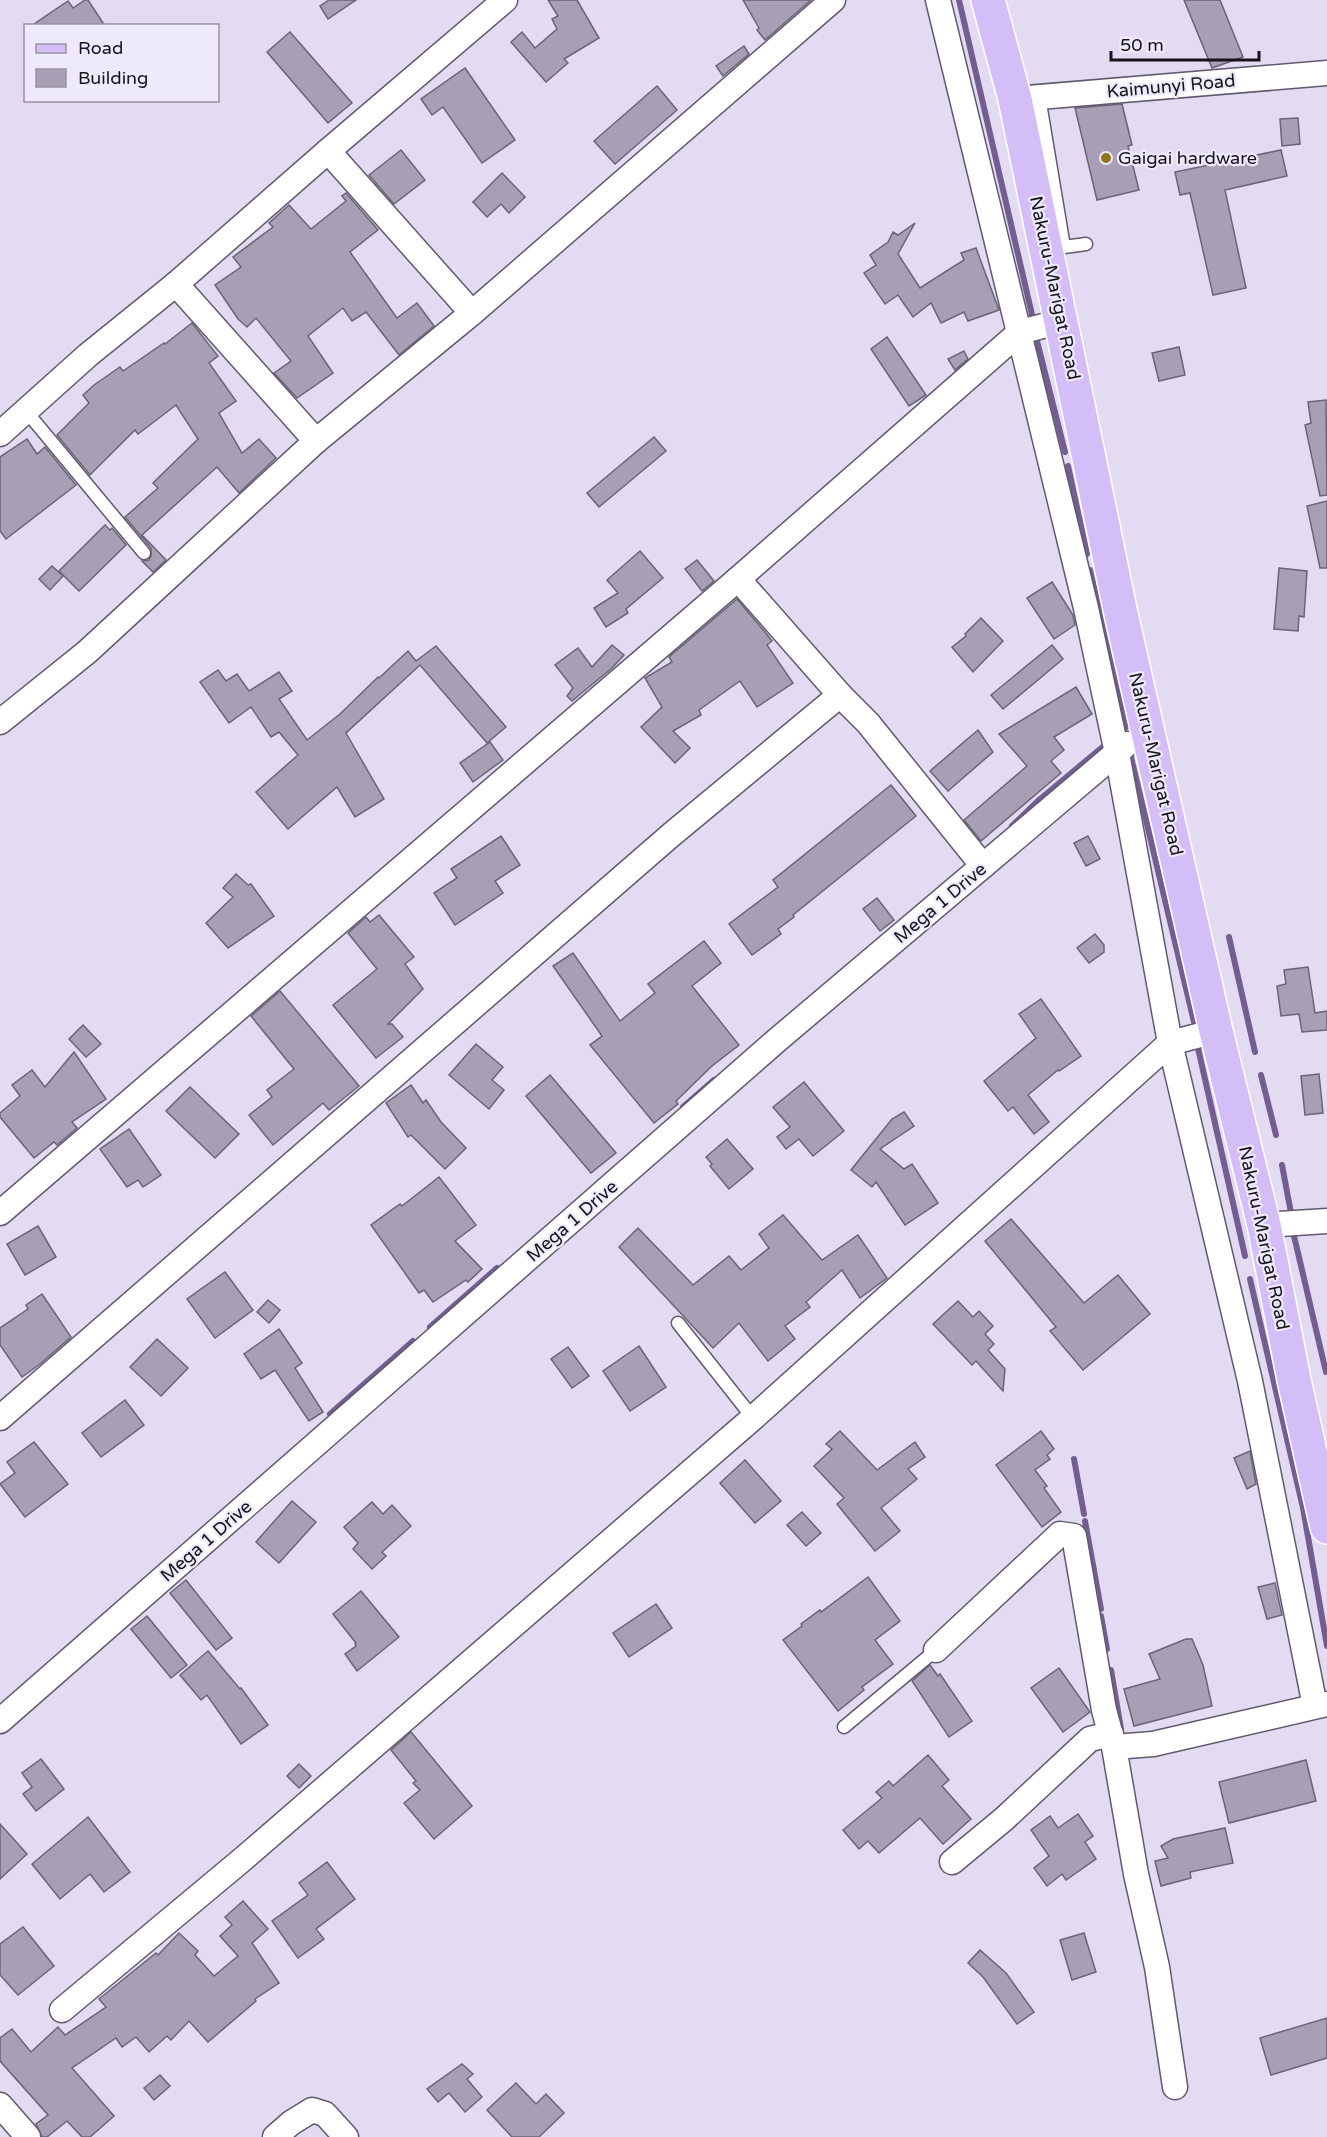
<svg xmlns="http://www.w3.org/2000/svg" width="1327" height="2137" viewBox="0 0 1327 2137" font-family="'Varela Round',sans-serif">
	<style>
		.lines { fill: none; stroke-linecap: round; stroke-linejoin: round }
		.stream { stroke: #725e91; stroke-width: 6 }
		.building { fill: #a7a0b5; stroke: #6b6478; stroke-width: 1.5 }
		.lane-casing { stroke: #615a6e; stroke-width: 15 }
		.street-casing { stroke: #615a6e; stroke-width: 27 }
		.primary-casing { stroke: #fff; stroke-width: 36 }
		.lane { stroke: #fff; stroke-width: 12 }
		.street { stroke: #fff; stroke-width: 24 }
		.primary { stroke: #d4bef8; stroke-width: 33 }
		.poi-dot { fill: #90751a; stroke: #efe9fc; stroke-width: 2 }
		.labels { text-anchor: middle; stroke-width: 4.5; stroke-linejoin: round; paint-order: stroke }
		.street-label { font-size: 18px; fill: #16141b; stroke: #efe9fc }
		.poi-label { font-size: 18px; fill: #16141b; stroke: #efe9fc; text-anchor: start }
	</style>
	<rect width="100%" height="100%" fill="#e3dbf2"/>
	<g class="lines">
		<!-- stream -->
		<g class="stream">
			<path d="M959 0 1033 319"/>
			<path d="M1037 341 1065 452"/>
			<path d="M1068 466 1087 554"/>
			<path d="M1090 570 1127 726 1120 733"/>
			<path d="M1131 757 1194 1022"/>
			<path d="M1012 826 1039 800 1105 745"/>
			<path d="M1229 937 1255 1052"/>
			<path d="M1198 1048 1245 1256"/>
			<path d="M1261 1075 1276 1135"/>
			<path d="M683 1107 714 1080"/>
			<path d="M1282 1165 1291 1213"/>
			<path d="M1294 1236 1326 1372"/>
			<path d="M1250 1279 1303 1508 1327 1646"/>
			<path d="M430 1327 497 1268"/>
			<path d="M330 1414 413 1341"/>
			<path d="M1074 1459 1084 1514"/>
			<path d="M1085 1521 1101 1609"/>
			<path d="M1101 1616 1107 1649"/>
			<path d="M1111 1670 1121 1729"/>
		</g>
	</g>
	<!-- building -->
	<g class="building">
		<path d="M85 0H88L105 26H31L68 1 73 8Z"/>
		<path d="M329 0H356L328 19 320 6Z"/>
		<path d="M548 0H577L599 38 564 59 568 63 546 82 511 42 522 32 535 48 557 29 552 19 558 16Z"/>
		<path d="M743 0H811L765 40 757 30 759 28Z"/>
		<path d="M1184 0H1220L1243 57 1212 68Z"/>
		<path d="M290 32 352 103 328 123 267 52Z"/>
		<path d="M744 46 749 54 723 76 716 66Z"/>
		<path d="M465 68 515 140 482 163 443 107 432 115 421 99Z"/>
		<path d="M657 86 677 110 615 164 594 141Z"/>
		<path d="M1122 104 1132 145 1128 146 1139 190 1097 200 1075 108Z"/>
		<path d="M1298 118 1300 144 1282 146 1280 119Z"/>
		<path d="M401 150 425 180 394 204 369 175Z"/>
		<path d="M1281 150 1287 176 1225 190 1246 288 1213 295 1190 193 1180 195 1175 172Z"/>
		<path d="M502 173 525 197 509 213 501 204 487 217 473 202Z"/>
		<path d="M346 193 378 230 350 252 397 318 417 303 434 326 399 355 366 312 352 321 343 308 308 336 333 373 297 398 274 373 291 361 256 318 247 327 238 319 215 285 241 267 233 257 273 227 269 223 289 205 311 229 346 201 342 196Z"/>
		<path d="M915 223 898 254 920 288 964 260 961 253 976 248 999 310 968 321 964 312 941 323 931 303 913 317 898 295 885 304 864 273 876 265 870 255 888 242 893 232 898 235Z"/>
		<path d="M192 323 218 356 209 363 236 401 219 413 242 453 259 439 276 458 239 493 217 467 142 535 166 560 153 572 142 561 149 560 151 556V548L125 517 158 488 153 483 198 439 176 405 138 434 135 430 90 475 57 435 89 403 83 395 94 385 120 367 123 371 164 343 165 344Z"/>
		<path d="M887 337 926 395 909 406 871 349Z"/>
		<path d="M1179 347 1185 375 1159 381 1152 353Z"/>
		<path d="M964 351 968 359 955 370 948 359Z"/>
		<path d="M1326 400 1327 495 1320 496 1305 425 1311 423 1308 402Z"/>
		<path d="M654 437 666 451 599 507 587 493Z"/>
		<path d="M27 439 37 454 45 447 76 485 6 539 0 531V457Z"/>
		<path d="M1327 501V568H1320L1307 506Z"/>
		<path d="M105 525 110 530 112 528 126 545 79 591 59 571Z"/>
		<path d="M640 551 663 578 626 609 628 613 606 627 594 608 618 593 607 580Z"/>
		<path d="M697 560 714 581 702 591 685 569Z"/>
		<path d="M52 566 63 576 50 590 39 579Z"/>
		<path d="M1279 568 1307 571 1304 617 1299 616 1298 631 1274 629Z"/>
		<path d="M1052 582 1073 615 1075 625 1054 639 1027 598Z"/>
		<path d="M737 599 765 632 772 641 767 645 793 683 757 707 740 681 699 710 701 715 673 731 690 748 675 763 641 727 662 707 645 678 672 662 669 657Z"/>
		<path d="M981 618 1003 641 973 672 952 647 966 636 965 634Z"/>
		<path d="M612 645 624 655 612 668 572 701 567 696 573 688 555 665 578 648 592 667Z"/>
		<path d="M1052 645 1063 659 1003 709 991 695Z"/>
		<path d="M436 646 506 727 487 743 420 665 346 733 384 799 355 817 337 787 288 829 256 792 298 755 279 732 271 737 251 707 229 723 200 682 218 670 226 681 237 674 249 691 279 672 292 691 279 699 307 740 340 714 378 677 379 678 408 651 416 661Z"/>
		<path d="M1076 687 1092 714 1054 737 1064 750 1051 761 1061 773 981 841 964 820 1027 766 999 734Z"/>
		<path d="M978 730 993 752 948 791 930 771Z"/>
		<path d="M490 742 503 760 473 782 460 763Z"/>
		<path d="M891 785 916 816 793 915 794 917 778 929 781 934 752 955 729 924 778 887 773 880Z"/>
		<path d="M501 836 520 865 495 881 503 893 455 925 434 893 457 878 451 869Z"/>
		<path d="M1088 836 1100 859 1086 866 1074 843Z"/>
		<path d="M236 874 248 885 251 884 274 916 228 948 206 923 233 897 223 888Z"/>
		<path d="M877 898 894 920 880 931 863 909Z"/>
		<path d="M379 915 414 957 405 964 423 989 388 1024H392L403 1037 376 1058 333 1005 377 969 348 933 366 917 370 922Z"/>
		<path d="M1095 934 1104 945V952L1089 963 1077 948Z"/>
		<path d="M704 941 721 963 692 986 739 1045 712 1066 676 1101 678 1104 654 1123 590 1045 602 1036 553 966 573 953 620 1021 655 993 648 984Z"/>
		<path d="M1308 967 1315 1013 1327 1011V1030L1302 1032 1299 1014 1281 1016 1277 986 1286 984 1284 970Z"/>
		<path d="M280 991 359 1086 329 1110 323 1103 273 1145 249 1115 272 1097 267 1090 294 1069 251 1016Z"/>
		<path d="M1041 999 1081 1056 1059 1071 1058 1070 1028 1095 1049 1122 1034 1134 1013 1107 1008 1111 984 1081 1036 1038 1019 1014Z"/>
		<path d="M83 1025 101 1044 86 1057 69 1039Z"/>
		<path d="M476 1044 503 1067 492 1080 504 1090 489 1109 449 1075Z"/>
		<path d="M74 1052 106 1099 72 1122 77 1128 57 1145 54 1142 34 1158 0 1117V1113L20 1096 12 1085 32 1070 45 1087Z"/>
		<path d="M1319 1074 1323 1113 1305 1115 1301 1076Z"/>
		<path d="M550 1075 616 1153 591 1173 526 1096Z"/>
		<path d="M804 1082 844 1131 813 1156 799 1139 786 1149 777 1137 790 1127 773 1107Z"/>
		<path d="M411 1085 423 1103 426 1100 441 1122 466 1148 445 1169 411 1135 408 1137 386 1103Z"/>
		<path d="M190 1087 239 1134 215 1158 166 1111Z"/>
		<path d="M904 1112 914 1126 880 1149 904 1169 912 1164 938 1203 905 1225 876 1182 872 1187 851 1170 892 1119Z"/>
		<path d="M129 1129 161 1175 143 1187 138 1180 127 1187 100 1149Z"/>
		<path d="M727 1139 753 1169 729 1189 710 1166 712 1164 706 1157Z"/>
		<path d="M439 1177 476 1225 455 1241 482 1269 468 1282 466 1280 433 1302 424 1290 419 1293 371 1225 400 1204 402 1206Z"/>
		<path d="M783 1215 822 1260 858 1235 887 1278 860 1298 842 1270 806 1302 810 1307 785 1326 795 1339 768 1361 739 1323 713 1348 619 1247 638 1228 693 1285 729 1256 741 1270 769 1248 759 1234Z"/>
		<path d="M1011 1219 1084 1303 1118 1275 1150 1314 1083 1370 1050 1331 1056 1327 985 1241Z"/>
		<path d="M38 1226 56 1257 25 1275 7 1244Z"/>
		<path d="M225 1272 253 1310 215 1338 187 1299Z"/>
		<path d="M42 1294 71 1337 40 1364 22 1377 0 1345V1328L28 1309 26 1305Z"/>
		<path d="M268 1300 280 1310 269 1323 257 1312Z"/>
		<path d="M958 1301 973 1317 979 1311 993 1326 985 1334 994 1344 988 1350 1005 1369 1003 1391 976 1361 972 1365 933 1324Z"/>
		<path d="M279 1329 302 1363 295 1368 323 1412 309 1421 275 1370 261 1379 244 1354Z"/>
		<path d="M157 1339 188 1368 161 1396 130 1367Z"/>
		<path d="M639 1346 666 1387 630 1411 603 1371Z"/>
		<path d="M568 1347 589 1376 572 1388 551 1359Z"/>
		<path d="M125 1400 144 1425 101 1457 82 1433Z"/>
		<path d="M840 1431 877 1470 915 1442 925 1457 908 1469 917 1479 881 1508 900 1531 875 1551 837 1504 844 1498 814 1466 832 1449 826 1444Z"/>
		<path d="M1041 1431 1054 1449 1047 1455 1050 1459 1035 1470 1047 1486 1044 1488 1061 1512 1042 1527 996 1465Z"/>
		<path d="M34 1442 68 1484 25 1517 0 1484 15 1473 7 1462Z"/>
		<path d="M1250 1451 1256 1484 1247 1489 1234 1458Z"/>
		<path d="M745 1460 781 1501 755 1523 720 1483Z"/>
		<path d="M292 1501 316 1522 279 1563 256 1542Z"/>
		<path d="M372 1502 383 1514 392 1505 411 1526 382 1552 386 1556 372 1569 353 1549 358 1543 344 1527Z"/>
		<path d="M802 1512 821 1533 806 1546 787 1525Z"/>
		<path d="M868 1577 900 1621 875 1640 893 1664 862 1687 864 1690 838 1711 783 1640 802 1626 801 1624 820 1610 821 1612Z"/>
		<path d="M186 1580 232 1638 216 1650 170 1593Z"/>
		<path d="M1275 1583 1282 1615 1267 1619 1258 1587Z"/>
		<path d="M361 1591 399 1637 357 1671 345 1654 356 1646 355 1644 356 1643 333 1614Z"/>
		<path d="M656 1604 672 1628 629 1657 613 1633Z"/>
		<path d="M147 1616 187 1665 171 1678 131 1629Z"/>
		<path d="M1186 1639H1192L1203 1665 1212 1706 1134 1726 1124 1689 1160 1679 1149 1654Z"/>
		<path d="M208 1651 240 1689 241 1688 268 1725 241 1744 207 1695 201 1700 180 1675Z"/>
		<path d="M930 1665 938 1676 940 1674 972 1721 949 1737 912 1681Z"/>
		<path d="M1059 1668 1090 1712 1063 1732 1031 1688Z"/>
		<path d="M411 1732 472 1806 434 1839 404 1803 420 1790 413 1783 416 1781 391 1750Z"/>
		<path d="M928 1755 949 1780 942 1786 971 1819 943 1844 920 1818 879 1853 868 1841 859 1849 843 1830 882 1798 876 1792 889 1781 893 1786Z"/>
		<path d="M41 1759 64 1789 36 1811 23 1794 32 1787 22 1773Z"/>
		<path d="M1306 1760 1316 1801 1229 1823 1219 1782Z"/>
		<path d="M299 1764 311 1776 299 1788 287 1776Z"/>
		<path d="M1078 1814 1093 1836 1085 1842 1096 1859 1066 1880 1062 1874 1047 1886 1034 1868 1049 1856 1031 1830 1050 1816 1058 1828Z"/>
		<path d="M88 1817 130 1872 104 1892 90 1874 60 1899 32 1864Z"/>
		<path d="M0 1824 27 1854 0 1879Z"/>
		<path d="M1225 1828 1233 1863 1190 1872 1191 1878 1161 1886 1155 1861 1168 1858 1161 1846 1173 1839Z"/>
		<path d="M327 1862 355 1899 316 1929 324 1939 298 1958 272 1921 308 1895 299 1883Z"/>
		<path d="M243 1901 268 1929 252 1943 279 1983 255 1999 256 2001 208 2042 189 2021 171 2040 167 2036 149 2052 136 2037 122 2047 116 2038 72 2068 114 2116 90 2137H82L67 2121 47 2137H42L36 2124 48 2115 0 2061V2038L12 2029 31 2052 58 2027 65 2035 106 2007 99 1999 156 1953 158 1955 179 1933 198 1951 195 1955 214 1976 238 1956 220 1936 232 1925 225 1917Z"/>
		<path d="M23 1927 54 1966 18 1995 0 1975V1944Z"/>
		<path d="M1084 1933 1096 1972 1072 1980 1060 1940Z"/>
		<path d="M980 1950 1006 1973 1034 2012 1017 2024 983 1977 968 1963Z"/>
		<path d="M1327 2018V2058L1271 2075 1260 2038Z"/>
		<path d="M462 2064 473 2074 467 2079 482 2097 465 2112 449 2093 438 2102 427 2089Z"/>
		<path d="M160 2075 170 2086 154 2100 144 2088Z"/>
		<path d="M516 2083 536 2104 546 2094 564 2113 539 2137H512L487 2110Z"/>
	</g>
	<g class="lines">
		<defs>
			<g id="lane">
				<path d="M1039 97 1064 247 1086 244"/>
				<path d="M26 411 144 553"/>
				<path d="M678 1323 753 1418"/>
				<path d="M844 1727 936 1650"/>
			</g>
			<g id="street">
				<path d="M938 0 1086 608 1117 753 1170 1043 1250 1381 1315 1706"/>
				<path d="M1015 99 1327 73"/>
				<path d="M328 151 472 313"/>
				<path d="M176 284 316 441"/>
				<path d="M0 434 88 355 176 284 328 151 505 0"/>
				<path d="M738 579 840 695"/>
				<path d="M0 722 87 652 316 441 472 313 833 0"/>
				<path d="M0 1213 738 579 1020 332 1062 321"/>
				<path d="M1264 1225 1327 1221"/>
				<path d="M0 1418 671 835 840 695 868 723 983 866"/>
				<path d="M936 1650 1060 1534 1074 1536 1104 1710 1114 1747 1153 1744 1327 1704"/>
				<path d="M0 1721 776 1041 1127 744"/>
				<path d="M1114 1747 1136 1874 1157 1967 1175 2087"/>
				<path d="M952 1862 1004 1819 1090 1739 1111 1734"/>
				<path d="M62 2010 243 1859 753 1418 1170 1043 1216 1031"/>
				<path d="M0 2105 28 2137"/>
				<path d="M275 2137 291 2123 312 2110 325 2114 346 2137"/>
			</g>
			<path id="primary" d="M988 0 1015 99 1121 614 1216 1031 1264 1225 1294 1380 1327 1527"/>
		</defs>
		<!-- lane casing -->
		<use href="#lane" class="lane-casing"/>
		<!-- street casing -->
		<use href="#street" class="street-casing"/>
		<!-- primary casing -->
		<use href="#primary" class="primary-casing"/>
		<!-- lane -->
		<use href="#lane" class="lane"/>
		<!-- street -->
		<use href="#street" class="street"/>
		<!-- primary -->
		<use href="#primary" class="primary"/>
	</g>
	<!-- markers -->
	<circle class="poi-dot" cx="1106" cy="158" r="6"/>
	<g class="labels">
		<!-- street labels -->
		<g class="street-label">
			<text transform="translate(1171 86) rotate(-5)" y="6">Kaimunyi Road</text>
			<text transform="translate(1055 288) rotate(78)" y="6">Nakuru-Marigat Road</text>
			<text transform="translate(1156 764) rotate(77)" y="6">Nakuru-Marigat Road</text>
			<text transform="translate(940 903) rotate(-40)" y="6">Mega 1 Drive</text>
			<text transform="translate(572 1221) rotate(-41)" y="6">Mega 1 Drive</text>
			<text transform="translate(1264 1238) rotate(78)" y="6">Nakuru-Marigat Road</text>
			<text transform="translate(206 1541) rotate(-41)" y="6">Mega 1 Drive</text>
		</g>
		<!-- poi labels -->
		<g class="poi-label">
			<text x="1118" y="164">Gaigai hardware</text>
		</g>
	</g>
	<!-- legend -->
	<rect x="24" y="24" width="195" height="78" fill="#efe9fc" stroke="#9894a2" stroke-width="1.5"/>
	<rect x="36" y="44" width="30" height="9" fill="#d4bef8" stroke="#9894a2" stroke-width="1.5"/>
	<text x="78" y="54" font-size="18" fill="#16141b">Road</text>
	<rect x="36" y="69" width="30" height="18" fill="#a7a0b5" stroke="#9894a2" stroke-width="1.5"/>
	<text x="78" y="84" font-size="18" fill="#16141b">Building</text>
	<!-- scale -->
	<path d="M1111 51v9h148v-9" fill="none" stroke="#16141b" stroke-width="3"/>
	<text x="1120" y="51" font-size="18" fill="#16141b" stroke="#efe9fc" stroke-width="4.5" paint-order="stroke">50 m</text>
</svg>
